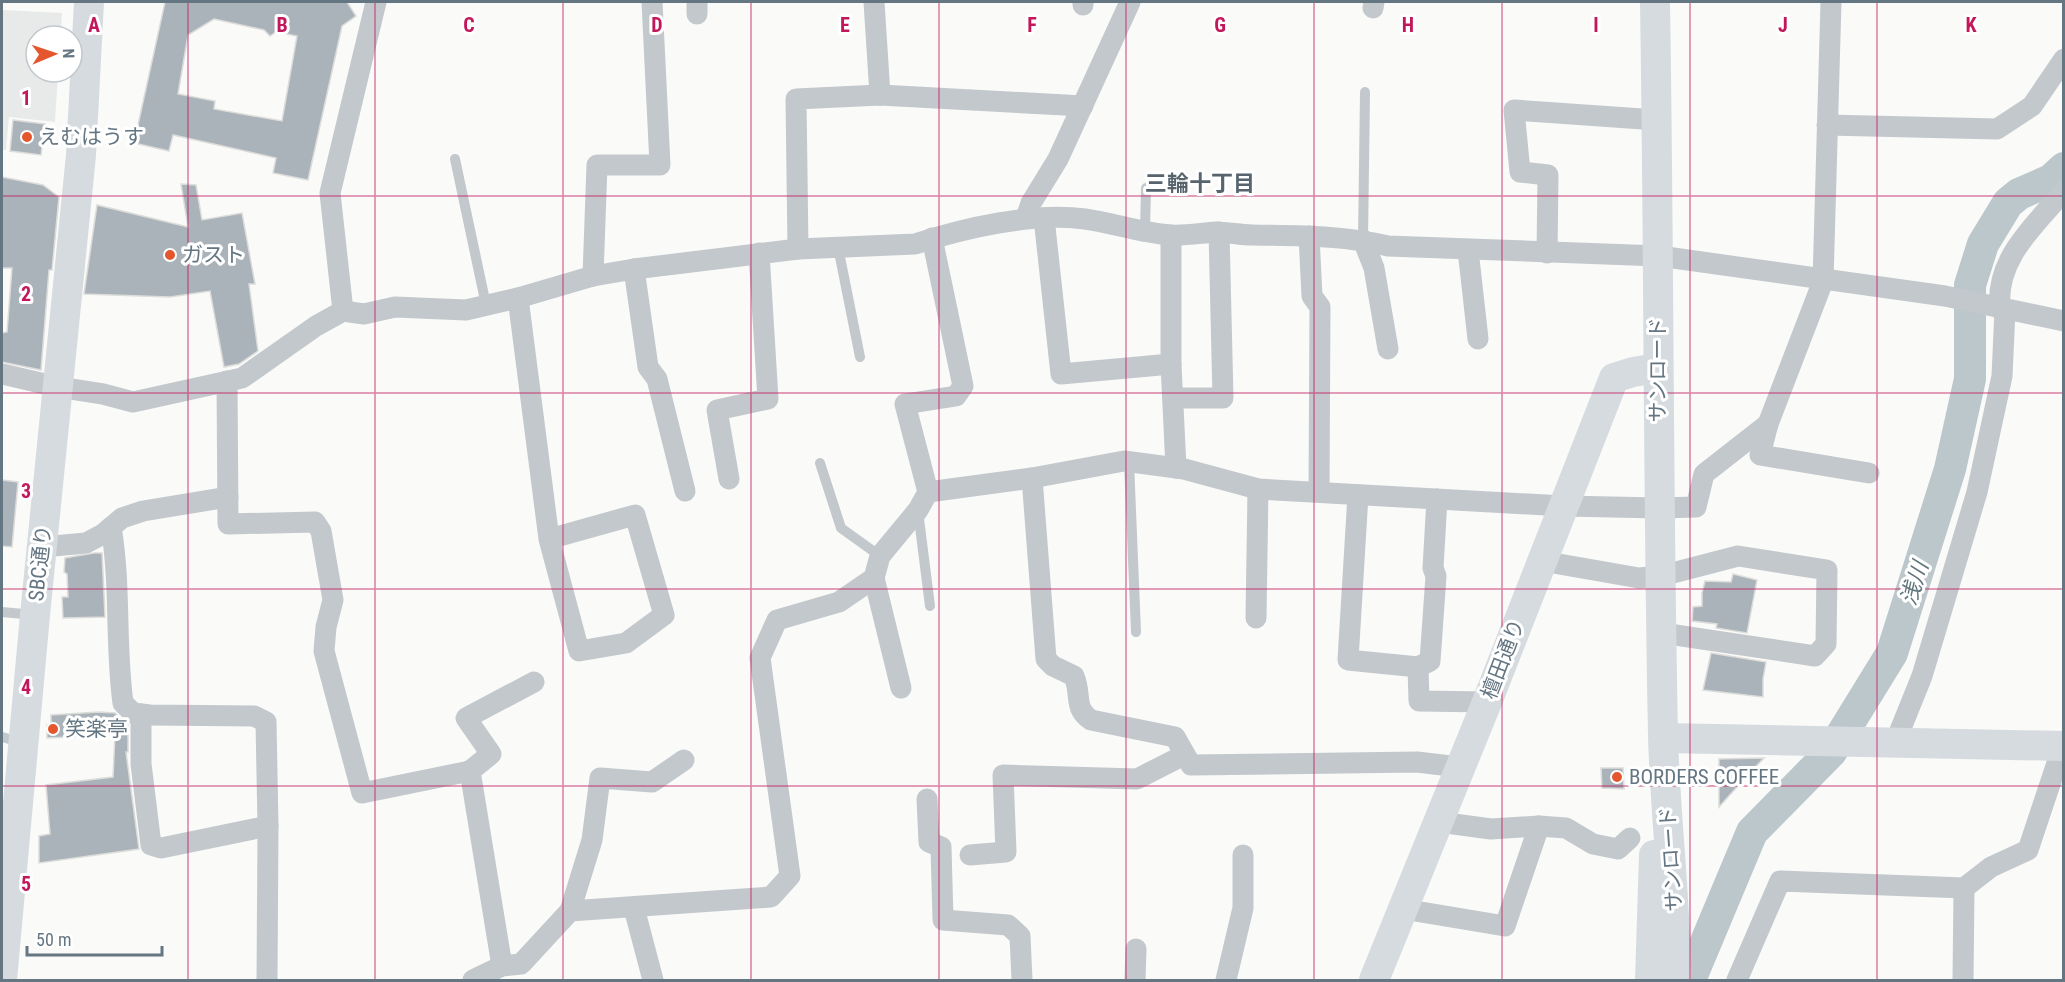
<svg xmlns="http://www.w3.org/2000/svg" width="2065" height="982" viewBox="0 0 2065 982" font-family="'Roboto Condensed','Noto Sans JP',sans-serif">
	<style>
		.built { fill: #e8e9e9 }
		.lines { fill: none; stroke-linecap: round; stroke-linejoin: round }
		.river { stroke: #bbc7cb; stroke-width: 32 }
		.building { fill: #aab3b9; stroke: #dcdcda; stroke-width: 1.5; fill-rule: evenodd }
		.lane { stroke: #c3c8cc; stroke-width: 10 }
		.street { stroke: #c3c8cc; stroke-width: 21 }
		.secondary { stroke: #d6dbdf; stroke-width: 30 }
		.grid { fill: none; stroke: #c2185b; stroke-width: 1.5; stroke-opacity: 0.55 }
		.poi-dot { fill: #e4572e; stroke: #fff; stroke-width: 2 }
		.labels { text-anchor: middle; stroke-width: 6; stroke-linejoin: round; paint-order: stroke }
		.poi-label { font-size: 21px; fill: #657683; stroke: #fff; text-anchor: start }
		.street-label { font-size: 21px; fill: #657683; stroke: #fff }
		.neighbourhood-label { font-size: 22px; font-weight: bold; fill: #57646e; stroke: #fff }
		.water-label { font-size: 22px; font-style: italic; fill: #60757c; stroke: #fff }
		.grid-label { font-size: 20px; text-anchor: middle; font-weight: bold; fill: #c2185b; stroke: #fff; stroke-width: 6; stroke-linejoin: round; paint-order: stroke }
	</style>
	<rect width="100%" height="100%" fill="#fafaf8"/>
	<!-- built -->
	<path class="built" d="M2 10 62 13 61 36H36V72H58L55 122 9 117 6 150H2Z"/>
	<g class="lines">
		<!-- river -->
		<path class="river" d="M1690 980 1752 832 1831 752 1892 653 1950 469 1970 379V285L1983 244 2008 203 2019 194 2051 180 2064 168"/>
	</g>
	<!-- building -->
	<g class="building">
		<path d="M165 2H347L356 16 342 26 308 180 273 173 276 158 173 135 169 151 134 143ZM214 19 264 30 270 36 276 32 297 36 282 121 214 109 215 101 178 94 188 35Z"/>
		<path d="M13 120 45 124 41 155 10 151Z"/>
		<path d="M2 177 43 185 59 197 52 270H49L41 370 2 362V333L7 332 12 268H2Z"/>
		<path d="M181 184 196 185 202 220 242 213 255 284H249L258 351 239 364 224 367 210 291 170 297 84 294 97 205 188 227Z"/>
		<path d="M2 480 18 482 12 547 2 546Z"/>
		<path d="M94 553H102L105 617 63 618 62 597H68L67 574 64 572 65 558Z"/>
		<path d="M1733 574 1757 580 1747 633 1716 628 1717 624 1692 621 1693 607 1702 606V593L1705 581 1731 582Z"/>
		<path d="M1711 653 1766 662 1763 679V697L1703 690Z"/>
		<path d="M99 712 115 713 124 722V726L128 725V752H126L139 849 39 863V836L50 834 46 785 113 777 115 735 47 738V725L51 724V715Z"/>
		<path d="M1764 758 1744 779 1719 807V759Z"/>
		<path d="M1601 768H1623L1624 789 1602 788Z"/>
	</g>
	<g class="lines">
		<!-- lane -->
		<g class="lane">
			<path d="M455 159 486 305"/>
			<path d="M1145 230 1146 188"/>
			<path d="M1363 240 1365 92"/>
			<path d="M838 247 860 357"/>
			<path d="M1129 462 1136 632"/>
			<path d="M820 463 841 528 880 556"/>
			<path d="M918 511 930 606"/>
			<path d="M2 612 34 615"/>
			<path d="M2 737 20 742"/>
		</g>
		<!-- street -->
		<g class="street">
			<path d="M697 2V14"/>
			<path d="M874 2 880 95"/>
			<path d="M1083 2V5"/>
			<path d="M1373 8 1374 2"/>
			<path d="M1827 125 1997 129 2032 106 2064 59"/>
			<path d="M1026 218 1031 203 1058 159 1130 2"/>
			<path d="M1044 218 1061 374 1171 364"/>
			<path d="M1171 235V364L1176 468"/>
			<path d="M1309 236 1312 296 1320 307 1319 492"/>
			<path d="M1363 240 1374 268 1388 349"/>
			<path d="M798 249 796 99 880 95 1083 106"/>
			<path d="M1468 250 1478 339"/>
			<path d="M1547 253 1548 175 1520 172 1514 110 1657 120"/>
			<path d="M634 269 648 367 657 379 685 491"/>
			<path d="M593 276 597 165H660L652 2"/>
			<path d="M518 298 549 539 579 651 626 643 664 615 635 515 549 539"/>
			<path d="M2000 309C1995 259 2034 226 2064 191"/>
			<path d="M343 311 330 193 376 2"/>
			<path d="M2 374 58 387 103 394 133 402 242 378 316 326 343 311 364 314 395 307 466 310 518 298 593 276 634 269 798 249 915 244C964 228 1034 212 1085 219 1113 223 1142 233 1170 235 1185 236 1201 233 1216 232 1228 232 1240 235 1252 235 1298 236 1343 235 1388 246L1659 256 1945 296 2064 321"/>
			<path d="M227 381 228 524 315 522 321 531 333 600 326 627 324 651 362 793 470 771"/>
			<path d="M1173 398H1223L1219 232"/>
			<path d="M1768 424 1760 455 1869 473"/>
			<path d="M1032 478 1046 659 1053 666 1074 676C1082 695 1073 708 1091 720L1175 737 1191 765 1417 762 1459 767"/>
			<path d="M729 479 717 410 768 399 759 253"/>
			<path d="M928 492 905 404 956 396 963 386 932 238"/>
			<path d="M1358 495 1348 660 1418 667 1430 661 1436 576 1433 568 1437 499"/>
			<path d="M111 527C121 585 115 645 123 703L133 713 150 715 254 716 266 722 268 826 267 980"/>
			<path d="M42 547 86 543 103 534 122 518 143 511 228 497"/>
			<path d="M1542 561 1639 578 1661 576 1738 556 1827 570 1826 644 1815 656 1662 633"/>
			<path d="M874 578 901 688"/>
			<path d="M1256 618 1258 489"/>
			<path d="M1418 667 1419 701 1487 702"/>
			<path d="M141 714V764L151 845 161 848 268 826"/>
			<path d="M1895 743 1922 676 1977 492 2002 376 2005 310"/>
			<path d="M927 799 929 842 941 847 943 920 1008 925 1020 936 1022 980"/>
			<path d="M1439 822 1491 829 1539 826"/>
			<path d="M970 855 1006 852 1003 775 1137 779 1184 755"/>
			<path d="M634 908 653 980"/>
			<path d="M1403 909 1505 926 1539 826 1566 828 1593 844 1618 849 1630 838"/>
			<path d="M570 911 592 840 600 778 652 782 684 760"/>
			<path d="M502 966 470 771 491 754 466 718 534 682"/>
			<path d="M473 980 502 966 521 964 570 911 771 897 790 876 760 658 777 620 839 602 874 578 880 556 918 510 928 492 1032 478 1124 461 1184 469 1258 489 1563 506 1660 508 1696 507 1704 474 1768 424 1823 281 1831 2"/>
			<path d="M1135 980 1136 949"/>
			<path d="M1226 980 1243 908V855"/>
			<path d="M1737 980 1780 881 1964 888 1991 867 2028 850 2064 742"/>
			<path d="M1963 980 1964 888"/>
		</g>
		<!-- secondary -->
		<g class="secondary">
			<path d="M1655 2C1659 246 1658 490 1663 735 1665 817 1676 898 1676 980"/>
			<path d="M1664 738 2064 746"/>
			<path d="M2 980 35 615 81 155 89 2"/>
			<path d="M1374 980 1487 702 1614 378 1633 372 1657 368"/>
			<path d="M1650 980 1654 855"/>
		</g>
	</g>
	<!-- grid -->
	<path class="grid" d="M188 2V980M375 2V980M563 2V980M751 2V980M939 2V980M1126 2V980M1314 2V980M1502 2V980M1690 2V980M1877 2V980M2 196H2064M2 393H2064M2 589H2064M2 786H2064"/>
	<!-- markers -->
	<g class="poi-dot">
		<circle cx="27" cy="137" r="6"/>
		<circle cx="170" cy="255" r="6"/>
		<circle cx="53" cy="729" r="6"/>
		<circle cx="1617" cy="777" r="6"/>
	</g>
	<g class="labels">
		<!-- poi labels -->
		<g class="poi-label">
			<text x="39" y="144">えむはうす</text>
			<text x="182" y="262">ガスト</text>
			<text x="65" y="736">笑楽亭</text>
			<text x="1629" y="784">BORDERS COFFEE</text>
		</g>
		<!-- street labels -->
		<g class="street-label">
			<text transform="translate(1658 370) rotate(-90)" y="7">サンロード</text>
			<text transform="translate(40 563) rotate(-84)" y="7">SBC通り</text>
			<text transform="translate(1503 659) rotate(-69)" y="7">檀田通り</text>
			<text transform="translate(1671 859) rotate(-94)" y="7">サンロード</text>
		</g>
		<!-- neighbourhood labels -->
		<g class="neighbourhood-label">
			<text x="1200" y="191">三輪十丁目</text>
		</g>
		<!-- water labels -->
		<g class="water-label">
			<text transform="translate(1914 583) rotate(-72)" y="8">浅川</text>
		</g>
	</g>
	<g class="grid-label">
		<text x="94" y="32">A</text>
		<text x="282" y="32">B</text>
		<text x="469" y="32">C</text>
		<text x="657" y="32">D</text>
		<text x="845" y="32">E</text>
		<text x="1032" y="32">F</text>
		<text x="1220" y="32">G</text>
		<text x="1408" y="32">H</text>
		<text x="1596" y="32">I</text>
		<text x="1783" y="32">J</text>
		<text x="1971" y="32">K</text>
		<text x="26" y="105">1</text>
		<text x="26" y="301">2</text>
		<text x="26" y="498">3</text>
		<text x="26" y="694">4</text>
		<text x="26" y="891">5</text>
	</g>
	<!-- border -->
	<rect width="2065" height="982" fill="none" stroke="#657683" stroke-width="6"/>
	<!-- north arrow -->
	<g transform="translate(54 54) rotate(88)"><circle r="28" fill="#ffffff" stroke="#c1c8cd" stroke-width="1.5"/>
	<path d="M0-4.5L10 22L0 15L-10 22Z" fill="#e4572e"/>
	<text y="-9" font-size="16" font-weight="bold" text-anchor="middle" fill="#657683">N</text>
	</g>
	<!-- scale -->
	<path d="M27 946v9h135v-9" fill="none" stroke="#657683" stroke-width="3"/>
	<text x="36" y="946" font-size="18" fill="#657683" stroke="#ffffff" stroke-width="4.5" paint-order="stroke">50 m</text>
</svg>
